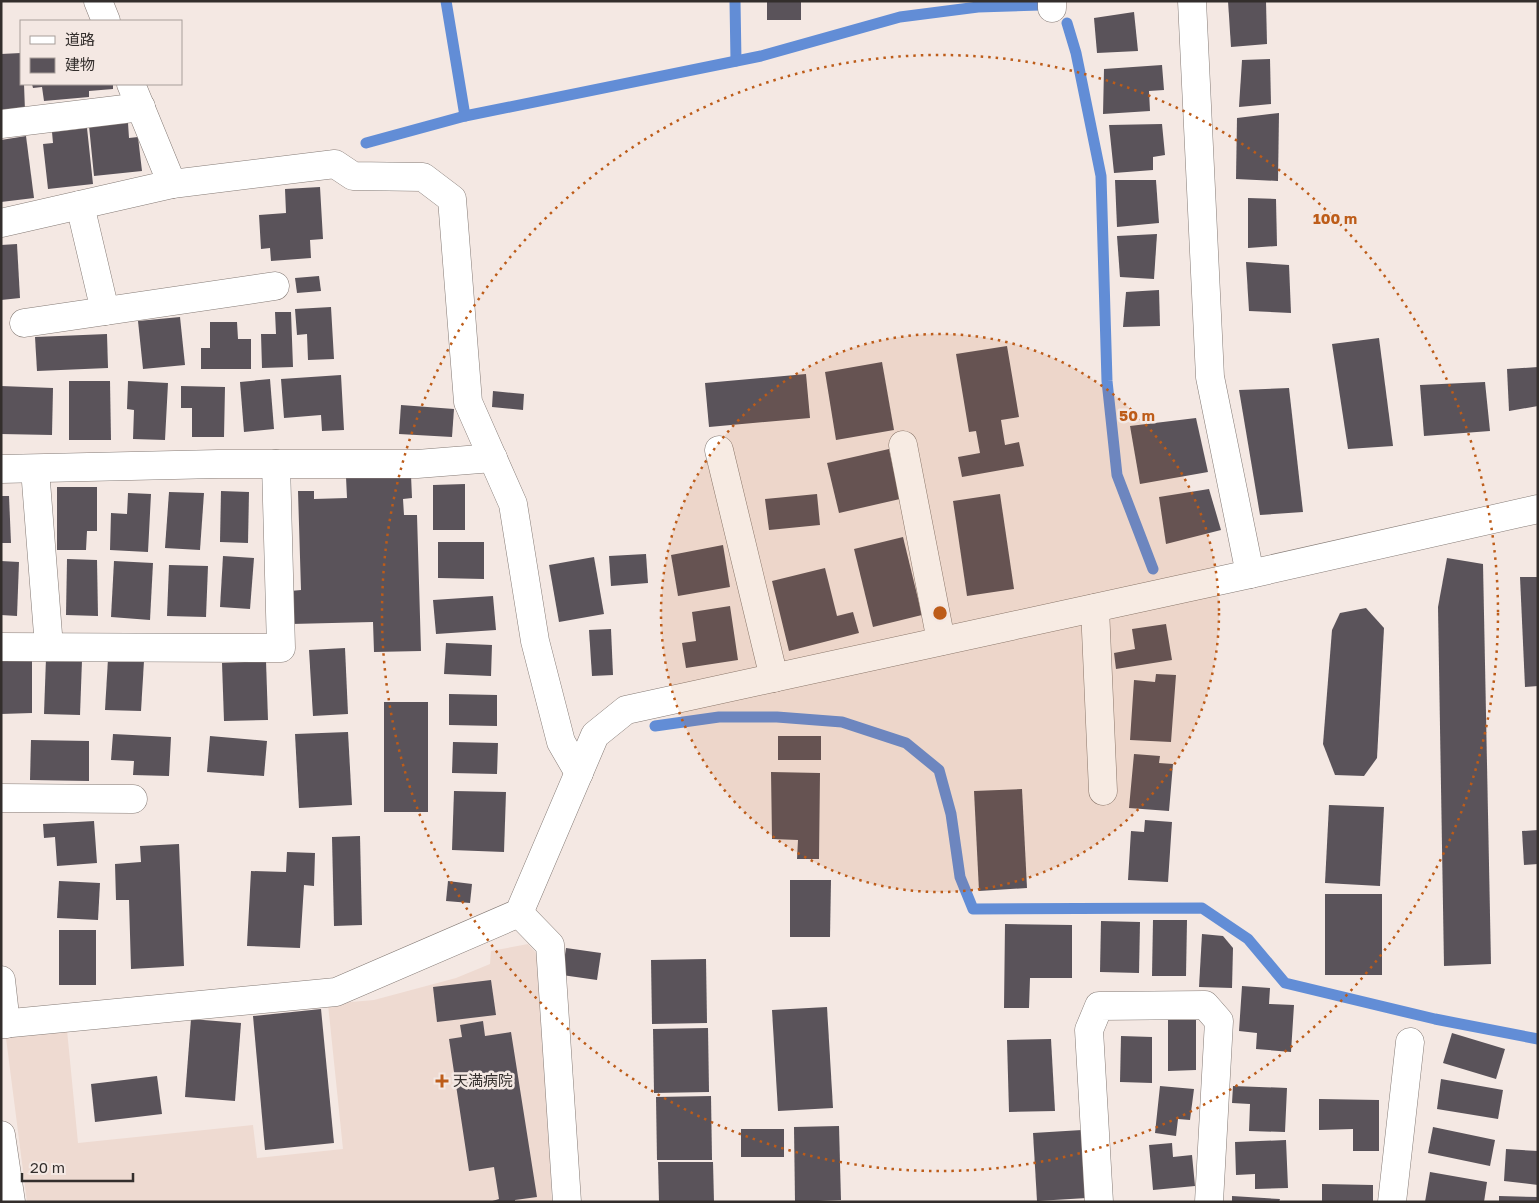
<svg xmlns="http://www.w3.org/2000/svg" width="1539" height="1203" viewBox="0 0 1539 1203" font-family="'Golos Text','Noto Sans JP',sans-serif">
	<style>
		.built { fill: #eedad1 }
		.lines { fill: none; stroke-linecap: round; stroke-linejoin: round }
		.stream { stroke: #628dd6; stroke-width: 11 }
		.building { fill: #5a535a }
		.minor-casing { stroke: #857b76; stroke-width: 29 }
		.minor { stroke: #fff; stroke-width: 28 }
		.ring { fill: none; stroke: #bd5c19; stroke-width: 2.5; stroke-dasharray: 2.5 5 }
		.poi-dot { fill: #bd5c19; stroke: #f4e8e3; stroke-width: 2 }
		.labels { text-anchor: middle; stroke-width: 5; stroke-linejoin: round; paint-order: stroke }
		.poi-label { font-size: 15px; fill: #332e2c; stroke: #f4e8e3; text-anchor: start }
		.centre { fill: #bd5c19; stroke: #f4e8e3; stroke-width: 2.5 }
		.ring-label { font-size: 15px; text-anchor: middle; font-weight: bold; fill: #bd5c19; stroke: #f4e8e3; stroke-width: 5; stroke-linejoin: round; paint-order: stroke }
	</style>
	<rect width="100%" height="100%" fill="#f4e8e3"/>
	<!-- built -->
	<path class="built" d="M528 944 537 954 545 1029 552 1202H27L6 1038 67 1030 78 1143 253 1125 257 1158 343 1149 328 1004 374 1000 456 978 490 964 491 951Z"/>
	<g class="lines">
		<!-- stream -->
		<g class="stream">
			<path d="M446 1 465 116"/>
			<path d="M735 1 736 61"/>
			<path d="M1067 23 1076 53 1101 176 1107 381 1117 475 1153 569"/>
			<path d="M366 143 465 116 761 56 900 17 978 7 1040 5"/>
			<path d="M655 726 719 717H777L842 722 906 743 939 770 951 814 960 877 973 909 1202 908 1248 939 1285 983 1435 1019 1538 1039"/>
		</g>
	</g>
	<!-- building -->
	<g class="building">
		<rect x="767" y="1" width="34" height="19"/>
		<path d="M1228 1H1266L1267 44 1231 47Z"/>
		<path d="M1134 12 1138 51 1097 53 1094 18Z"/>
		<path d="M21 53V84H24L25 111 1 113V54Z"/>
		<path d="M1270 59 1271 104 1239 107 1242 60Z"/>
		<path d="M1162 65 1164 90 1149 91 1150 111 1103 114 1104 69Z"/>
		<path d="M32 84H113V89L89 91V97L44 101 42 87 33 88Z"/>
		<path d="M1279 113 1278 181 1236 179 1237 118Z"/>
		<path d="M128 123 129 138 138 137 142 171 94 176 89 126Z"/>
		<path d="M1162 124 1165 155 1153 157V170L1114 173 1109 125Z"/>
		<path d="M87 128 93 184 48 189 43 144 53 143 52 132Z"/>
		<path d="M26 136 34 198 1 202V140Z"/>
		<path d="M1115 180H1156L1159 223 1117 227Z"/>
		<path d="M320 187 323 239 310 240 311 258 271 261 270 248 261 249 259 215 286 213 285 189Z"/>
		<path d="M1248 198 1276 199 1277 246 1248 248Z"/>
		<path d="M1157 234 1154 279 1120 277 1117 236Z"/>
		<path d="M17 244 20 298 1 300V245Z"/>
		<path d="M1246 262 1289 265 1291 313 1249 311Z"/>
		<path d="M319 276 321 291 297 293 295 278Z"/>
		<path d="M1159 290 1160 326 1123 327 1126 292Z"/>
		<path d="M331 307 334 359 308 360 307 334 297 335 295 309Z"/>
		<path d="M275 312H291L293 367 262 368 261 334H276Z"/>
		<path d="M180 317 185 365 143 369 138 321Z"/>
		<path d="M210 322H237L238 339H251V369H201V348H210Z"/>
		<path d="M107 334 108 368 37 371 35 337Z"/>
		<path d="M1379 338 1393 446 1348 449 1332 344Z"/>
		<path d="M1007 346 1019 417 1001 420 1005 445 1019 442 1024 466 962 477 958 457 980 453 976 431 969 432 956 354Z"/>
		<path d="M882 362 894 430 836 440 825 372Z"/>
		<path d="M1538 367V406L1509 411 1507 369Z"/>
		<path d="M806 374 810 418 709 427 705 383Z"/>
		<path d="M341 375 344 430 322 431 321 415 284 418 281 379Z"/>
		<path d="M270 379 274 429 244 432 240 382Z"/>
		<path d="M69 381H110L111 440H69Z"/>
		<path d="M128 381 168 383 165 440 133 439 134 410 127 409Z"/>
		<path d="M1485 382 1490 431 1424 436 1420 385Z"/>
		<path d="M1 386 53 388 52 435 1 434Z"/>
		<path d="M181 386 225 387 224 437H192V408H181Z"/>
		<path d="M1289 388 1303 512 1260 515 1239 390Z"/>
		<path d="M493 391 524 394 523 410 492 407Z"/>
		<path d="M401 405 454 409 452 437 399 434Z"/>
		<path d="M1196 418 1208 472 1140 484 1130 426Z"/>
		<path d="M889 449 900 499 839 513 827 463Z"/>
		<path d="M411 475 412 498 403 499 404 515H417L421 651 374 652 373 622 291 624 290 591 301 590 298 491H314V499L347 498 346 477Z"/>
		<path d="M465 484V530H433V485Z"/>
		<path d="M57 487H97V531H87L86 550H57Z"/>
		<path d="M1209 489 1221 530 1166 544 1159 497Z"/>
		<path d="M221 491 249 492 248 543 220 542Z"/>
		<path d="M169 492 204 493 200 550 165 548Z"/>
		<path d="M128 493 151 494 148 552 110 550 111 513 127 514Z"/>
		<path d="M817 494 820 525 769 530 765 499Z"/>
		<path d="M1000 494 1014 589 967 596 953 501Z"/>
		<path d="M1 496H9L11 543H1Z"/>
		<path d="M903 537 922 615 873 627 854 549Z"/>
		<path d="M438 542H484V579L438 578Z"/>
		<path d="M723 545 730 587 678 596 671 555Z"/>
		<path d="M646 554 648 583 611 586 609 556Z"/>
		<path d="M223 556 254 558 250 609 220 607Z"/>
		<path d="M594 557 604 614 559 622 549 565Z"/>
		<path d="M1447 558 1483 564 1491 964 1444 966 1438 607Z"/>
		<path d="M67 559 97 560 98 616 66 615Z"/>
		<path d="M1 561 19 562 17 616 1 615Z"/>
		<path d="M114 561 153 563 150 620 111 617Z"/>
		<path d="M169 565 208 566 206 617 167 616Z"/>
		<path d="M825 568 837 616 853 612 859 633 789 651 772 581Z"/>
		<path d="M1520 577H1538V686L1525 687Z"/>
		<path d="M493 596 496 630 436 634 433 600Z"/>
		<path d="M730 606 738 660 686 668 682 643 696 641 692 612Z"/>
		<path d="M1366 608 1384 628 1377 758 1364 776 1335 775 1323 744 1332 630 1340 613Z"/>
		<path d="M1166 624 1172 660 1116 669 1114 653 1135 649 1132 629Z"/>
		<path d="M611 629 613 675 592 676 589 630Z"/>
		<path d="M446 643 492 645 491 676 444 674Z"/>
		<path d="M345 648 348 714 313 716 309 650Z"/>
		<path d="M46 658 82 660 80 715 44 714Z"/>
		<path d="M108 659 144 661 141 711 105 710Z"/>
		<path d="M32 660V713L1 714V661Z"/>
		<path d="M266 661 268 720 224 721 222 663Z"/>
		<path d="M1156 674 1176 675 1171 742 1130 740 1134 680 1155 682Z"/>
		<path d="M449 694 497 695V726L449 725Z"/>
		<rect x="384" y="702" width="44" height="110"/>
		<path d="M348 732 352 805 299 808 295 734Z"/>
		<path d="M113 734 171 737 169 776 133 775 134 761 111 760Z"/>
		<path d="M210 736 267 741 264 776 207 772Z"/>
		<rect x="778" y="736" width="43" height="24"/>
		<path d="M31 740 89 741V781L30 780Z"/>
		<path d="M453 742 498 743 497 774 452 773Z"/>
		<path d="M1134 754 1160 756 1159 763 1173 764 1169 811 1129 808Z"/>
		<path d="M771 772 820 773 819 859H797L798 840 772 839Z"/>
		<path d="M1022 789 1027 888 979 891 974 791Z"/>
		<path d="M454 791 506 792 504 852 452 850Z"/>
		<path d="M1329 805 1384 807 1380 886 1325 883Z"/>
		<path d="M1145 820 1172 822 1168 882 1128 880 1131 831 1144 832Z"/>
		<path d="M94 821 97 863 57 866 55 837 44 838 43 824Z"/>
		<path d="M1538 830V864L1524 865 1522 831Z"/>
		<path d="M360 836 362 925 334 926 332 837Z"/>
		<path d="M179 844 184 966 131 969 129 900H116L115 864 141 862 140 846Z"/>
		<path d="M287 852 315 853 314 886 304 885 300 948 247 946 251 871 286 872Z"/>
		<path d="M790 880H831L830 937H790Z"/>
		<path d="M59 881 100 883 98 920 57 918Z"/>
		<path d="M448 881 472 884 470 903 446 901Z"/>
		<rect x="1325" y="894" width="57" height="81"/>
		<path d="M1153 920H1187L1186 976H1152Z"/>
		<path d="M1101 921 1140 922 1139 973 1100 972Z"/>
		<path d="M1005 924 1072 925V978H1030L1029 1008H1004Z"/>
		<rect x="59" y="930" width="37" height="55"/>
		<path d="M1202 934 1223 936 1233 948 1232 988 1199 987Z"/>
		<path d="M566 948 601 953 597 980 562 975Z"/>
		<path d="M706 959 707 1023 652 1024 651 960Z"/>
		<path d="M491 980 496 1015 437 1022 433 987Z"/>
		<path d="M1242 986 1270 988 1269 1004 1294 1005 1291 1052 1256 1049 1257 1033 1239 1031Z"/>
		<path d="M827 1007 833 1108 778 1111 772 1010Z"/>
		<path d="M321 1009 334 1143 265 1150 253 1016Z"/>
		<path d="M191 1019 241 1023 235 1101 185 1097Z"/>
		<path d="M1168 1020H1196V1070L1168 1071Z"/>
		<path d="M483 1021 485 1036 511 1032 537 1197 515 1200V1202H489L499 1199 494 1167 469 1171 449 1039 462 1037 460 1025Z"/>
		<path d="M708 1028 709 1092 654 1093 653 1029Z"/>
		<path d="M1452 1033 1505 1049 1496 1079 1443 1063Z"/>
		<path d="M1121 1036 1152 1037V1083L1120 1082Z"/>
		<path d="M1051 1039 1055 1111 1009 1112 1007 1040Z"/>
		<path d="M157 1076 162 1114 95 1122 91 1084Z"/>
		<path d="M1441 1079 1503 1090 1498 1119 1437 1109Z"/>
		<path d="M1160 1086 1194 1089 1190 1120 1178 1119 1176 1136 1155 1133Z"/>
		<path d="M1233 1086 1287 1088 1285 1132 1249 1131 1250 1104 1232 1103Z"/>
		<path d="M711 1096 712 1160H657L656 1097Z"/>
		<path d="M1319 1099 1379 1100V1151H1353V1129L1319 1130Z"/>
		<path d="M839 1126 841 1200 795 1202 794 1127Z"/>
		<path d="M1433 1127 1495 1140 1490 1166 1428 1153Z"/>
		<rect x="741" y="1129" width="43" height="28"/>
		<path d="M1082 1130 1087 1198 1037 1201 1033 1133Z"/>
		<path d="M1286 1140 1288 1188 1255 1189V1174L1236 1175 1235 1142Z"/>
		<path d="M1172 1143 1173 1157 1192 1155 1195 1186 1153 1190 1149 1145Z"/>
		<path d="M1506 1149 1538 1151V1185L1504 1181Z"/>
		<path d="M658 1162H713L714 1202H659Z"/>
		<path d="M1430 1172 1487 1182 1484 1202H1425Z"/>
		<path d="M1322 1184 1373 1185V1202H1322Z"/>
		<path d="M1232 1196 1280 1199 1279 1202H1232Z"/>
		<path d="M1499 1196 1538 1197V1202H1499Z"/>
	</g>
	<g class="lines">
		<defs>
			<g id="minor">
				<path d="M98 1 106 21"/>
				<path d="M1052 1V8"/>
				<path d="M1192 1 1210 377 1250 574"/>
				<path d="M1 124 141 107"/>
				<path d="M172 184 335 164 353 176 423 177 452 199 468 402 513 504 535 641 561 742 579 773"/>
				<path d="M80 205 105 311"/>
				<path d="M1 223 172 184 131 84"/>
				<path d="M24 323 275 286"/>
				<path d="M903 445 941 641"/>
				<path d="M719 450 774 678"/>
				<path d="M1 469 218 464H417L493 458"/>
				<path d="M35 469 49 647"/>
				<path d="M1095 608 1103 791"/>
				<path d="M1 647 281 648 276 464"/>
				<path d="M1 798 133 799"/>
				<path d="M519 913 550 945 567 1202"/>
				<path d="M1 980 6 1024"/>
				<path d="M1 1024 336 992 519 913 595 735 626 710 1250 574 1538 509"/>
				<path d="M1 1135 11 1202"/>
				<path d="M1099 1202 1089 1030 1099 1006 1205 1005 1219 1021 1209 1202"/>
				<path d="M1392 1202 1410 1042"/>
			</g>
		</defs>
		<!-- minor casing -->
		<use href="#minor" class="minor-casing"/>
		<!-- minor -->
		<use href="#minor" class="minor"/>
	</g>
	<!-- distance rings -->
	<circle cx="940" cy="613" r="279" fill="#bd5c19" fill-opacity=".12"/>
	<g class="ring">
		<circle cx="940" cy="613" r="279"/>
		<circle cx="940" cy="613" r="558"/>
	</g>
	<!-- markers -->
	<path class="poi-dot" d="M439.5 1073.5h5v5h5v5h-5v5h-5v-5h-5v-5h5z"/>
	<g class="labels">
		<!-- poi labels -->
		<g class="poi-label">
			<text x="453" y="1086">天満病院</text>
		</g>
	</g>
	<circle cx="940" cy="613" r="8" class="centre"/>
	<g class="ring-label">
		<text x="1335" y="224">100 m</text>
		<text x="1137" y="421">50 m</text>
	</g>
	<!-- border -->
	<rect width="1539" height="1203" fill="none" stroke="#332e2c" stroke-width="5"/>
	<!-- legend -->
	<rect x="20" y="20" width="162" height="65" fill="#f4e8e3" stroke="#a79e9a"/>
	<rect x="30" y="36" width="25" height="8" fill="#ffffff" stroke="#a79e9a"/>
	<text x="65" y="45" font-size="15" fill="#332e2c">道路</text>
	<rect x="30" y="58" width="25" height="15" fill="#5a535a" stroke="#a79e9a"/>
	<text x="65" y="70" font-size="15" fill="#332e2c">建物</text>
	<!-- scale -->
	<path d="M22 1173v8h111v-8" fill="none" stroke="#332e2c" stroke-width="2.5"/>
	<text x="30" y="1173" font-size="15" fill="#332e2c" stroke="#f4e8e3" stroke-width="4" paint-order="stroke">20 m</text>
</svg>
